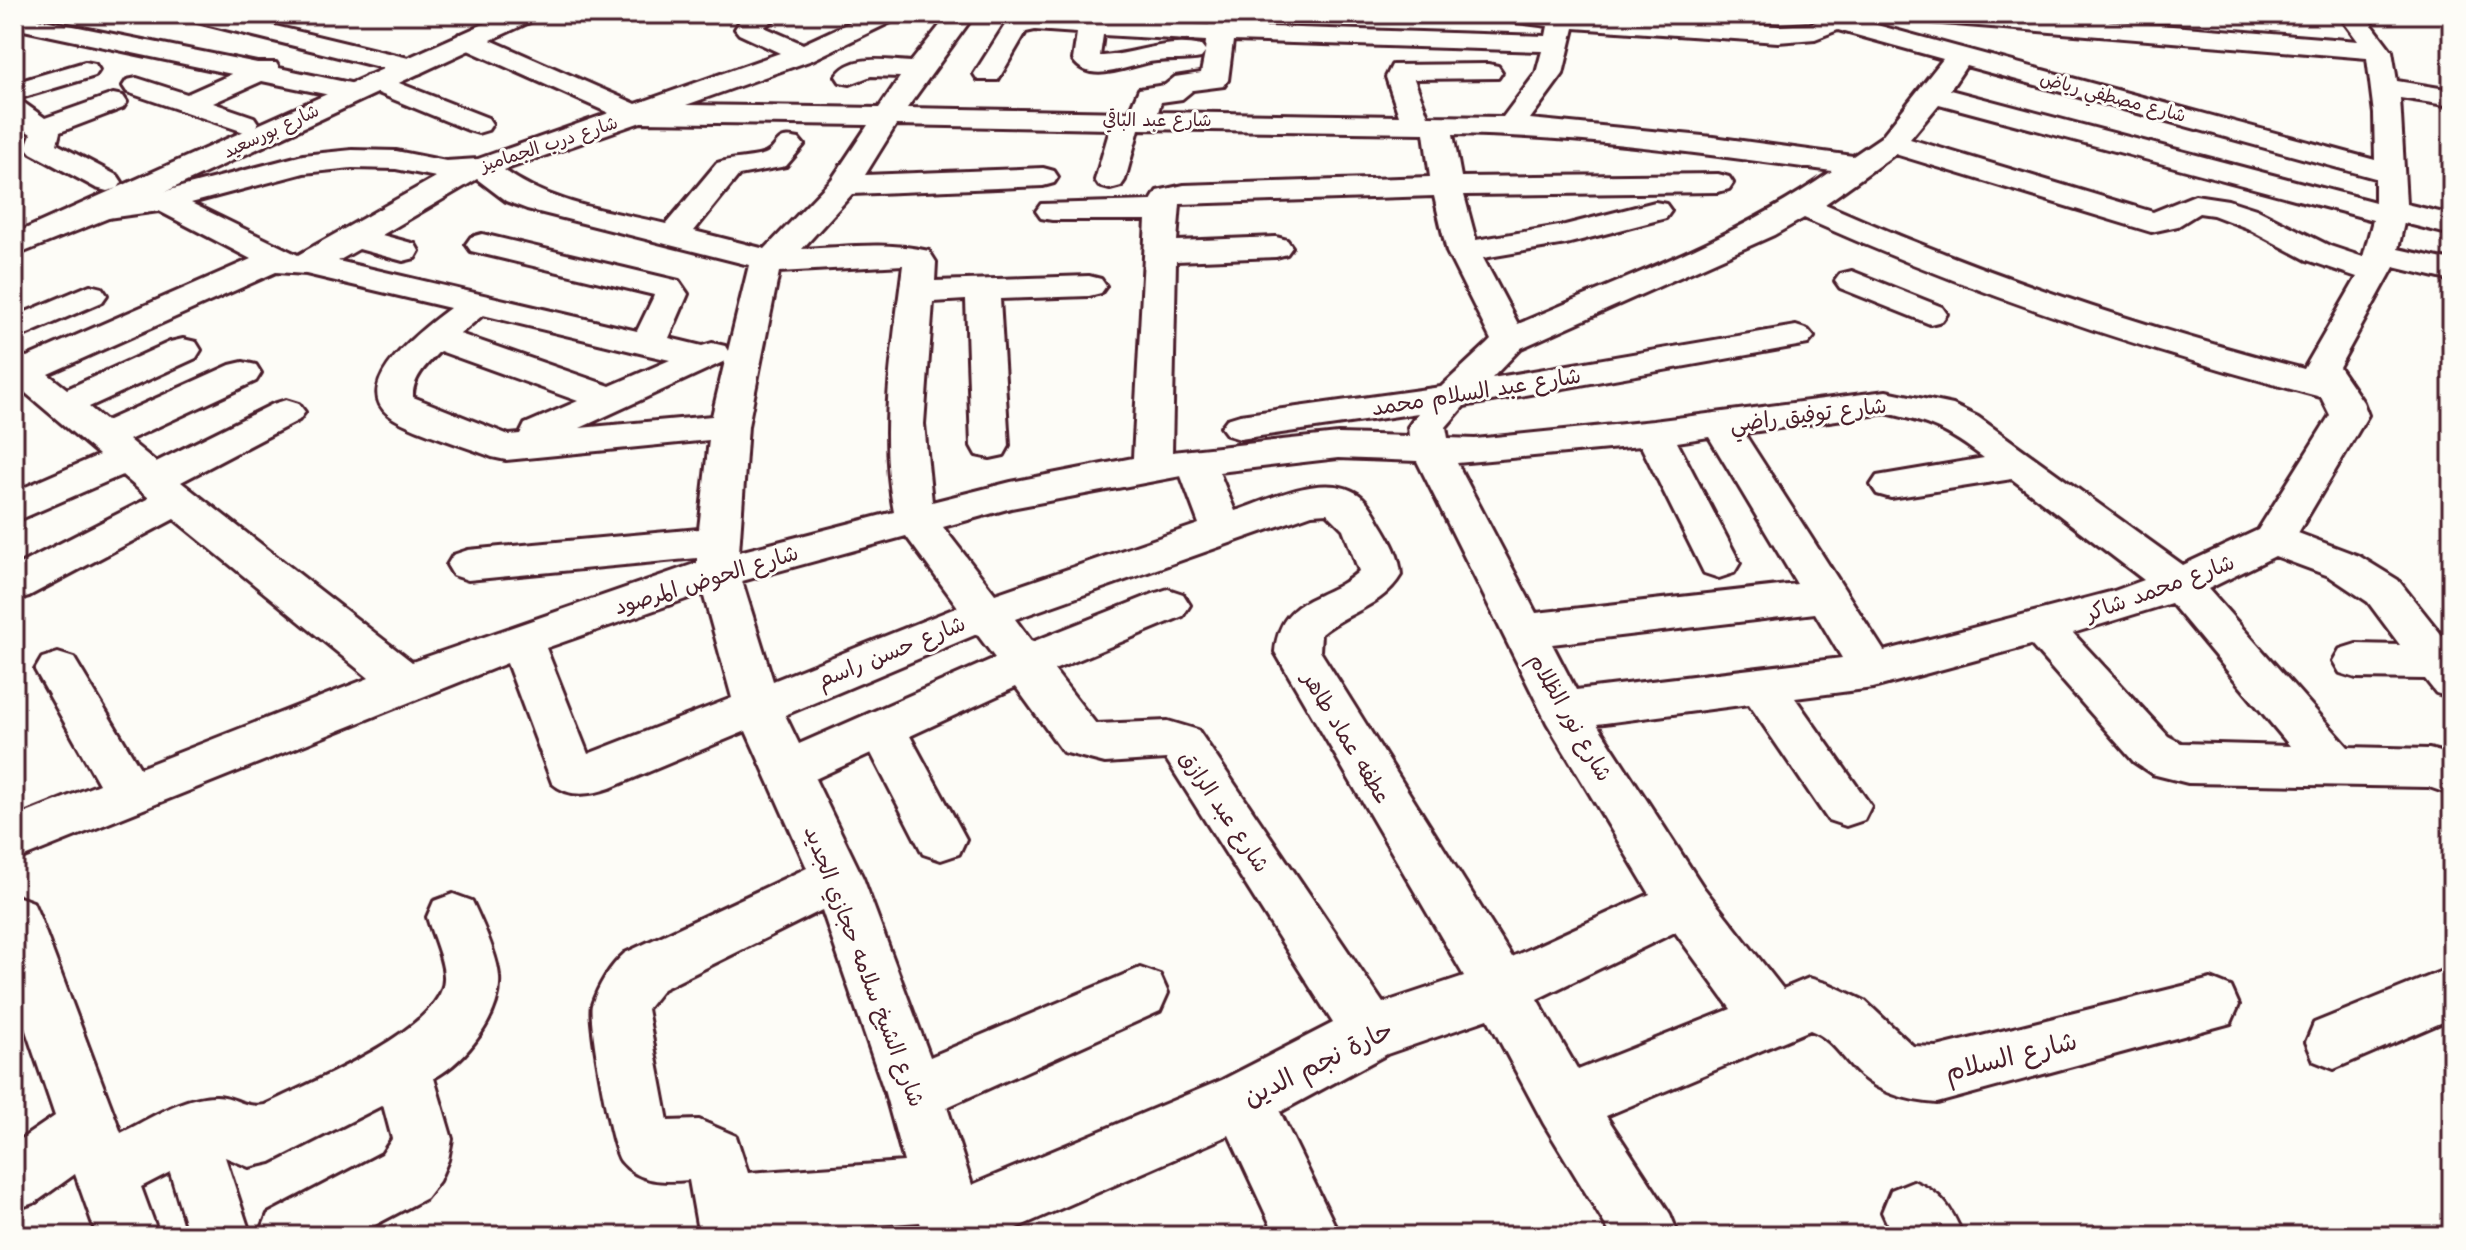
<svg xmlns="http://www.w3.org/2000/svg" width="2466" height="1250" viewBox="0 0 2466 1250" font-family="'Shantell Sans','Playpen Sans Arabic',sans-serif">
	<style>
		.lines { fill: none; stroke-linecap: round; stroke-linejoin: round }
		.minor-casing { stroke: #4a1f2b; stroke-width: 6 }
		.major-casing { stroke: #4a1f2b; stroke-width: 6 }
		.minor { fill: #fdfcf7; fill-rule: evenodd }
		.major { fill: #fdfcf7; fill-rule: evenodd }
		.labels { text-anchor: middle; stroke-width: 6; stroke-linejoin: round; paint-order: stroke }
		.far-street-label { font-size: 18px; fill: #4a1f2b; stroke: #fdfcf7 }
		.street-label { font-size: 22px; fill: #4a1f2b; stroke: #fdfcf7 }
		.near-street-label { font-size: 26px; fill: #4a1f2b; stroke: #fdfcf7 }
	</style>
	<rect width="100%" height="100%" fill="#fdfcf7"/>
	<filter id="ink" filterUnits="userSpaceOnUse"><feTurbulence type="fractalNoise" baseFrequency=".0125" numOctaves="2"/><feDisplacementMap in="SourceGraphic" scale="16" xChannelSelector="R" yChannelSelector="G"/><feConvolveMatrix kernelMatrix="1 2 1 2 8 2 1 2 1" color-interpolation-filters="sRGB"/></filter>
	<g filter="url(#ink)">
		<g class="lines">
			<defs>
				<g id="minor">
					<path d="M14 14 257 63H276L279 68 364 86 368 92 364 98 354 100 262 81 213 103 254 117 258 123 254 129 244 132 127 92 123 86 127 80 137 78 187 94 232 74 14 28Z"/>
					<path d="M181 14H225L421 61 424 67 421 73 411 75 185 19Z"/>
					<path d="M750 14H782L764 27 803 44 868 14H901L897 19 812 60 686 105 879 108 900 77 871 76 850 84 840 82 836 76C852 53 887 61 911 62L949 14H975L907 108 1129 112 1139 89 1165 85 1175 77 1201 73 1205 53 1201 58C1186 61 1172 59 1157 61 1132 63 1091 87 1073 60L1077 33 1035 30 1026 32 998 80H978L974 74 1007 22 1034 14 1209 25 1212 14H1234V26L1546 36 1548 26 1509 21 1505 16 1600 14 1778 26 1810 24 1836 14 2375 160 2374 114 2367 58 1930 22 1921 19 1917 14H2023L2358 41 2338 14H2364L2392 51 2397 81 2452 90V106L2400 98 2406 204 2452 215V235L2404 223 2398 249 2452 261V281L2394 267 2339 367 2363 402 2368 415 2298 533 2359 556 2398 580 2452 648V698L2436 693 2425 679 2356 678 2340 673 2333 661 2340 649 2356 644 2400 645 2368 602 2329 576 2275 556 2208 589 2348 747 2429 749 2452 755V795L2429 787 2188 783 2152 774 2134 762 2031 645 1873 688 1795 698 1871 806 1864 820 1846 826 1828 820 1749 704 1597 724 1703 887 1783 989 1809 978 1829 984 1865 1001 1913 1046 1937 1047 2211 979 2231 987 2239 1005 2231 1023 1937 1103C1910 1101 1882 1094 1861 1076 1844 1061 1833 1038 1810 1030L1606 1116 1670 1214 1679 1236H1612L1544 1124 1488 1019 1387 1054 1280 1112 1340 1236H1276L1229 1135 998 1236H924L920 1222 761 1233V1236H699L689 1180C664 1182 639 1183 621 1161 611 1149 588 1019 592 1005 598 986 610 966 625 953L807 868 746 731 610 788C590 795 569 798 552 783L507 663 14 861V818L99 784 35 670 42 658 58 653 74 658 140 768 369 678 174 519 29 596 14 600V567L149 498 122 475 14 522V492L99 455 14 383V353L27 357 251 259 159 211 100 219 89 217 84 210 89 203 162 192 303 155 352 150 396 151 446 161 478 159 609 113 459 46 455 40 459 34H477L636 104 780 53 739 34 735 29 741 19ZM1574 28 1778 42 1815 39 1838 30 1943 59 1881 137 1853 156 1713 137 1530 119 1563 74ZM1103 35 1206 41 1205 51 1201 46C1167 38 1136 54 1103 56H1100ZM1233 41 1542 51 1536 73 1503 117 1428 116 1414 79 1498 78 1502 72 1498 66 1488 64 1392 65 1386 77 1399 116 1158 112 1161 102 1182 99 1193 90 1224 86 1228 80ZM1966 66 2375 178V202L1950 90ZM1939 104 2373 220 2363 257 2330 246 2256 209 2228 200 2195 195 2153 212 1910 139ZM641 122 868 125 832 179 765 249 694 231 739 175 786 166 804 145 799 139C772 132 780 150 762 155 748 159 732 158 717 163L666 224C611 211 550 204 504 170ZM896 125 1110 129 1095 180 1099 186 1110 189 1121 186 1125 180 1139 129 1424 133 1430 177 1184 185 1157 191 1151 201 1041 204 1036 211 1041 218 1052 220H1146L1133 458 1011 482 932 502 924 424 933 302 966 300 971 446 976 455 990 458 1004 455 1009 446 1000 299 1089 296 1101 293 1106 286 1101 279 1089 276 935 281 936 262 929 251C888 241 844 247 802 249L852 194 1043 186 1054 183 1058 177 1054 171 1043 168 865 175ZM1453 134C1580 136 1706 154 1832 171 1737 238 1624 278 1518 324L1483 258 1566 244 1666 218 1671 211 1666 204 1655 202 1565 225 1476 240 1464 195 1718 192 1729 189 1733 183 1729 177 1718 174 1461 177ZM1895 154 2151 232 2178 226 2199 213 2213 215 2247 228 2307 260 2357 277 2304 369C2139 326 1981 273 1825 204ZM352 168 396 169 436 177 298 255 191 203 304 173ZM477 179 506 201 527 209 749 265 728 351 725 346 712 343 702 346 669 338 688 294 679 281 482 234 471 237 466 244 471 251 654 295 653 298 637 331 338 261 359 249 403 261 415 258 419 251 415 244 382 235ZM1434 196 1447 252 1491 340 1486 345 1441 387 1240 415 1227 419 1221 427 1227 435 1240 439 1418 413 1408 427 1409 436 1338 434 1172 452 1176 261 1276 257 1287 254 1292 247 1287 240 1276 237 1177 241 1180 204ZM1804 218C1974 294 2141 350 2321 397L2330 415 2258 530 2183 565 1978 417 1953 405 1886 391 1653 421 1475 439 1448 438 1446 427 1464 406 1808 344 1814 337 1808 330 1796 326 1492 378 1521 348 1774 235ZM903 265C893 346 878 429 894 512L739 552 748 426 779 272ZM276 272 306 274 450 308C426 326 348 384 389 415 406 429 469 447 492 457L506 460 709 440 699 529 468 550 453 555 447 565 453 575 468 580 697 558V563L412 662 181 482 299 420 305 412 299 404 286 400 273 404 156 462 129 440 256 381 261 373 256 365 243 362 230 365 106 421 89 407 196 358 201 350 196 342 183 339 170 342 67 389 48 374ZM483 315 648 355 670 360 610 386 460 334ZM440 351 578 401 525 424 520 434 509 435 413 397C412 378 427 364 440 351ZM725 361 712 416 580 428ZM1886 413C1931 423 1947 430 1984 458L1877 476 1871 485 1877 494 1891 498 2012 479 2144 580 2114 591 1884 651 1744 433ZM1709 437 1797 584 1536 613 1457 463 1641 446 1704 573 1719 578 1734 573 1740 563 1677 442ZM1338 458 1417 461 1547 723 1650 894 1512 957 1320 651 1321 634C1348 611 1382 607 1401 575 1400 556 1390 539 1380 523 1375 514 1370 504 1362 497 1327 469 1270 500 1235 511L1219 472ZM1181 476 1199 524 995 594 943 527 1011 508ZM1327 513 1343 529 1359 571C1325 603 1281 593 1275 652L1464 976 1383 1003 1198 730 1168 721 1096 724 1054 670 1183 616 1190 605 1183 594 1168 589 1153 594 1032 642 1015 619 1312 514ZM906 536 958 607 773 681 742 581ZM703 593 732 698 588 754 546 648ZM2171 603 2290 746 2181 743 2168 736 2073 633ZM1815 613 1842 658 1576 690 1552 644ZM977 634 995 658 799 744 785 715ZM1016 687 1063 752 1105 763 1166 759 1333 1023 1222 1080 972 1185 947 1107 1160 1011 1168 993 1160 975 1140 968 930 1057 863 878 815 779 871 753 923 854 941 860 959 854 966 839 910 736ZM822 910 885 1093 904 1162 748 1173 736 1136 699 1120 668 1121 647 1009 663 989ZM1675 932 1731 1009 1578 1070 1537 999Z"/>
					<path d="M85 62 95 64 99 70 95 76 14 100V83Z"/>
					<path d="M376 74 488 118 492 124 488 130 478 133 468 130 366 88 362 82 366 76Z"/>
					<path d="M113 94 123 96 127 102 123 108 60 132 57 144 118 176 122 182 118 188 107 191 96 188 31 153 26 147 31 134 14 122V101L24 103 45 118Z"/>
					<path d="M1852 271 1942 307 1947 314 1942 321 1930 324 1840 288 1835 281 1840 274Z"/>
					<path d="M90 285 102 288 107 295 102 302 14 340V317Z"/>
					<path d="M453 894 472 901C481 920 498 956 499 977 502 1015 466 1061 434 1078L452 1139 448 1160 439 1181 426 1198 354 1236H259L268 1214 382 1154 392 1139 383 1105 271 1162 249 1167 225 1157 251 1236H189L170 1172 141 1187 159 1236H97L75 1174 36 1202 14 1210V1144L55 1116 14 995V895L33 902 40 918 121 1133C150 1119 182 1096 216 1096 235 1096 243 1109 265 1105 306 1084 448 1028 444 976 443 957 432 935 427 917L434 901Z"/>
					<path d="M2452 967V1018L2334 1069 2314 1061 2306 1042 2314 1023Z"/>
					<path d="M1913 1181C1942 1193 1951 1207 1963 1236H1893L1882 1212 1891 1190Z"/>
				</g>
				<path id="major" d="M506 14H540L536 19 111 217 14 256V234Z"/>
			</defs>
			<!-- minor casing -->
			<use href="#minor" class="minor-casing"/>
			<!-- major casing -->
			<use href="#major" class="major-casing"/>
			<!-- minor -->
			<use href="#minor" class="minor"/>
			<!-- major -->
			<use href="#major" class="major"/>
		</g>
	</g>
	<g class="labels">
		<!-- far-street labels -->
		<g class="far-street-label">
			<text transform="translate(2113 97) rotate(15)" y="6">شارع مصطفي رياض</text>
			<text x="1157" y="126">شارع عبد الباقي</text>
			<text transform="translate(271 131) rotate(-25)" y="6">شارع بورسعيد</text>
			<text transform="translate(549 144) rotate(-18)" y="6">شارع درب الجماميز</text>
		</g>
		<!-- street labels -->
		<g class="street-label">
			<text transform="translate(1476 391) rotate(-9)" y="8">شارع عبد السلام محمد</text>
			<text transform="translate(1808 414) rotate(-7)" y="8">شارع توفيق راضي</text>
			<text transform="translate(706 579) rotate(-17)" y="8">شارع الحوض المرصود</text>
			<text transform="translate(2160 587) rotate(-20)" y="8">شارع محمد شاكر</text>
			<text transform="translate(891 651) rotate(-22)" y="8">شارع حسن راسم</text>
			<text transform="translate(1571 717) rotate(60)" y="8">شارع نور الظلام</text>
			<text transform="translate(1347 737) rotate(59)" y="8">عطفه عماد طاهر</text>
			<text transform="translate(1225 811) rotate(56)" y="8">شارع عبد الرازق</text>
			<text transform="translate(865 966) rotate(69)" y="8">شارع الشيخ سلامه حجازي الجديد</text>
		</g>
		<!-- near-street labels -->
		<g class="near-street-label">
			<text transform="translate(2011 1056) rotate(-14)" y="9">شارع السلام</text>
			<text transform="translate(1318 1063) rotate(-26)" y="9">حارة نجم الدين</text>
		</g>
	</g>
	<!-- margin -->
	<rect width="2466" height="1250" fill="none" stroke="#fdfcf7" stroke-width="48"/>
	<rect x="24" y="24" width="2418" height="1202" fill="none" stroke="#4a1f2b" stroke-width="3" filter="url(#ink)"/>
</svg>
